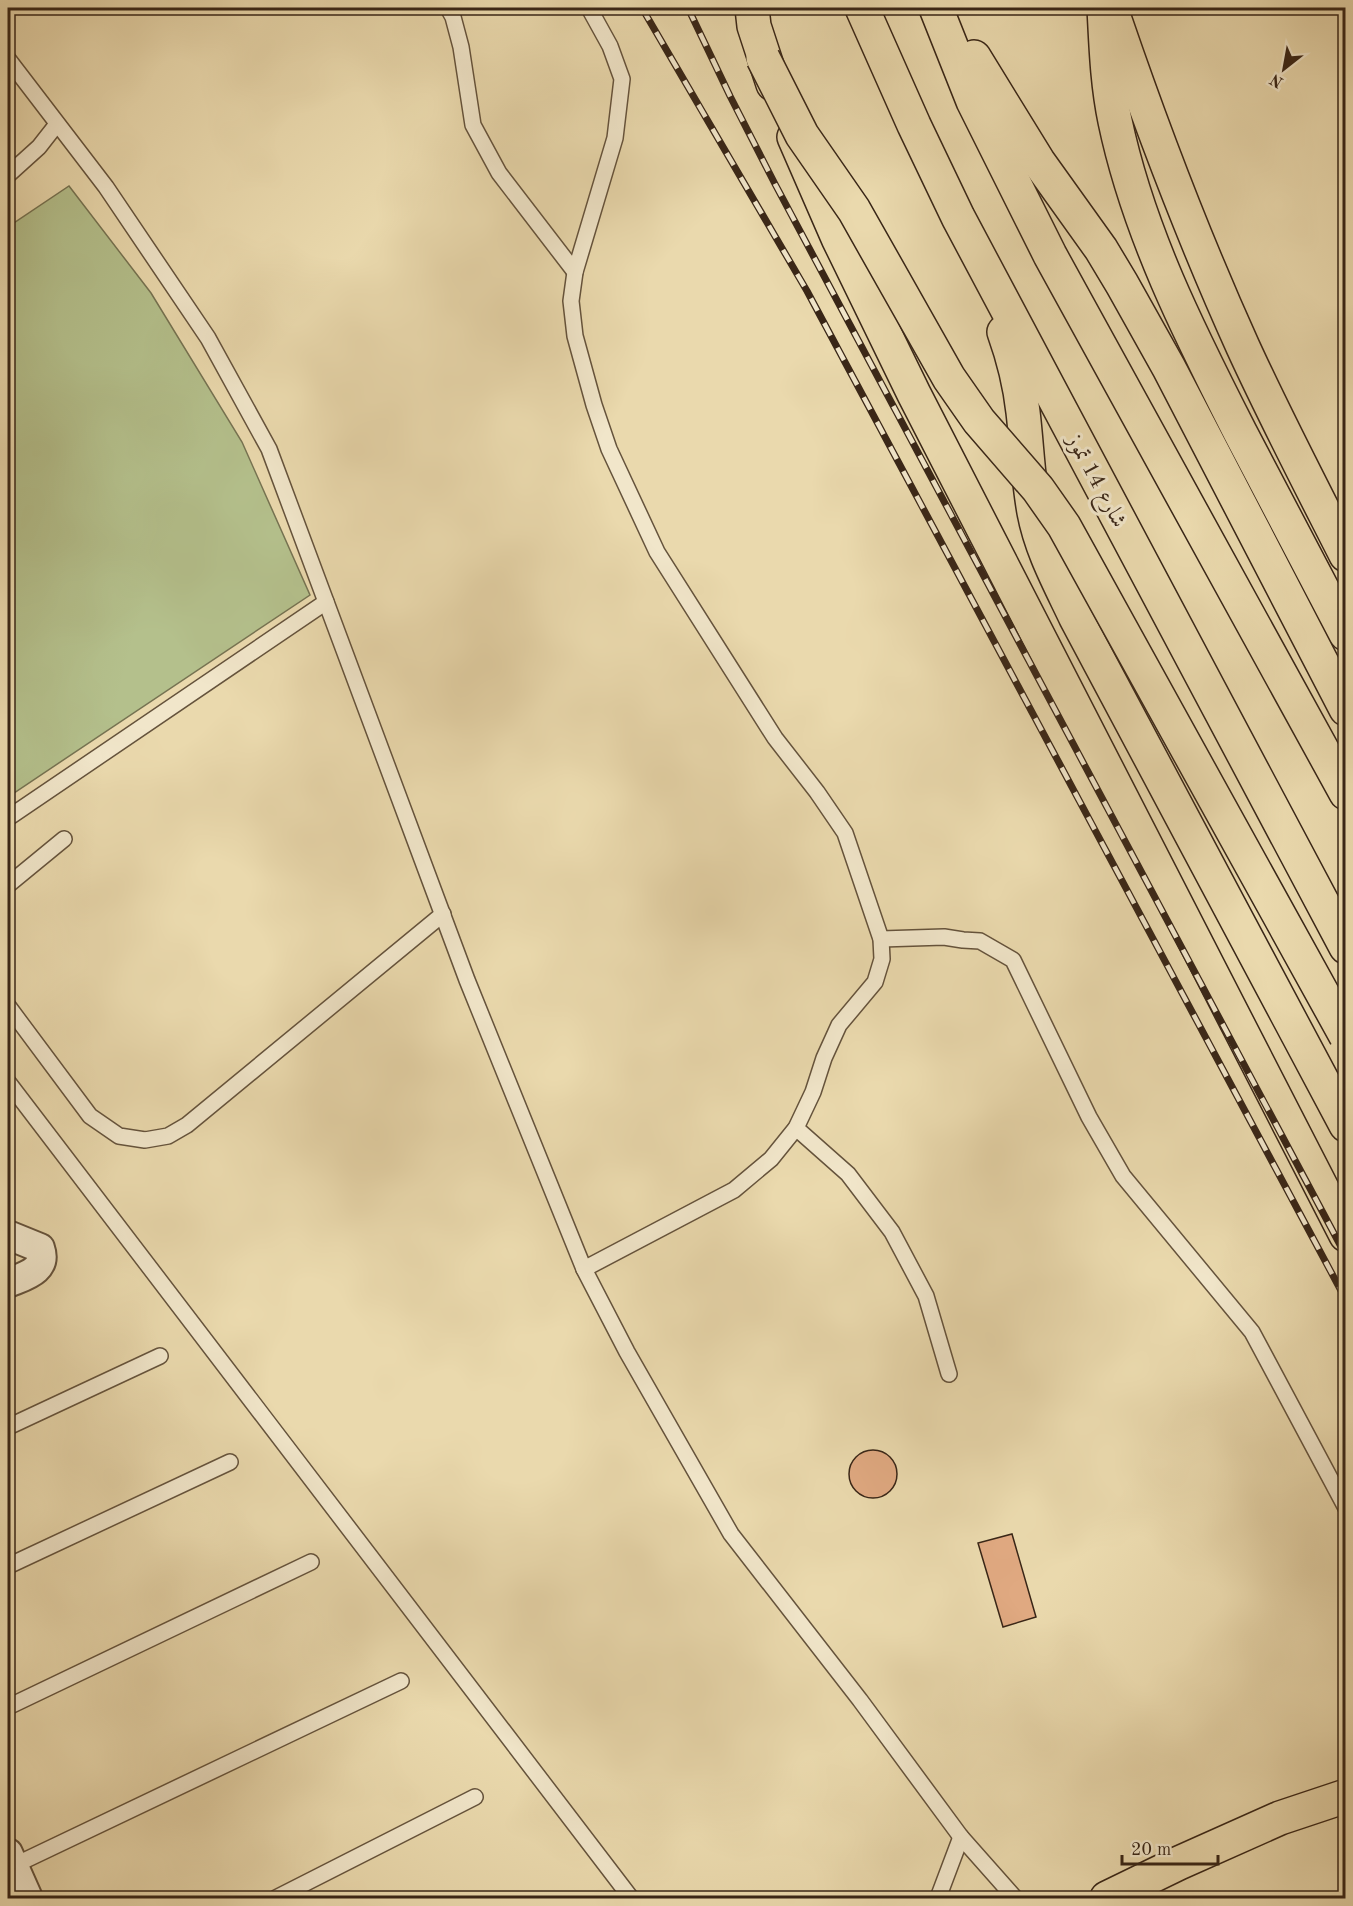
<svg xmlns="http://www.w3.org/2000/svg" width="1353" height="1906" viewBox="0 0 1353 1906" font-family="'Old Standard TT',Amiri,serif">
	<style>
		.green { fill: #b4c08c; stroke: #767352; stroke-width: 1.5 }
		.building { fill: #e0a981; stroke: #392617; stroke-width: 1.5 }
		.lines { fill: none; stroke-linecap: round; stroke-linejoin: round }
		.service-casing { stroke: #65533c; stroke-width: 18 }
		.minor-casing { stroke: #65533c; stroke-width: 32 }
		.primary-casing { stroke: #392617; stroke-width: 36 }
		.service { stroke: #f1e6ca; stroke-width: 15 }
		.minor { stroke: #f1e6ca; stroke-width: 28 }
		.primary { stroke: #ead9ad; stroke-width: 33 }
		.rail-casing { stroke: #392617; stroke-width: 7 }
		.rail { stroke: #f1e6ca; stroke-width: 4.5; stroke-dasharray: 14; stroke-linecap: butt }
		.primary-bridge-casing { stroke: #392617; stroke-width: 36; stroke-linecap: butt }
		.primary-bridge { stroke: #ead9ad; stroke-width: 33 }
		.labels { text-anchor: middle; stroke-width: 6; stroke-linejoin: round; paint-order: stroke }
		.street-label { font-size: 22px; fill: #392617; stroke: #f1e6ca }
	</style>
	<rect width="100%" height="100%" fill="#ead9ad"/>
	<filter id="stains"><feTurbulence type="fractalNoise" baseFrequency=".00333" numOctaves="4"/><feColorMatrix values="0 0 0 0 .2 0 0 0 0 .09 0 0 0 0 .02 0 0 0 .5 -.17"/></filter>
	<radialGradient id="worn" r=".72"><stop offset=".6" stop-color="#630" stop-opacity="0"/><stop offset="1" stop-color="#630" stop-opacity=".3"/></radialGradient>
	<!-- green -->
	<path class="green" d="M69 186 151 293 242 442 310 595 8 797V227Z"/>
	<!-- building -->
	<g class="building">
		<circle cx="873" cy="1474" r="24"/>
		<path d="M1012 1534 1036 1617 1003 1627 978 1543Z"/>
	</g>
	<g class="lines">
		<defs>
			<g id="service">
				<path d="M448 8 453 17 461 47 473 125 499 173 575 272"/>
				<path d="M8 59 106 187 208 338 269 449 467 980 584 1269 627 1352 731 1534 860 1700 961 1837 1015 1898"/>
				<path d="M8 175 39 147 57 124"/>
				<path d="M8 818 326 602"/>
				<path d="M8 885 64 839"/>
				<path d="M881 939 944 937 963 940 980 941 1013 960 1089 1117 1123 1176 1252 1332 1346 1508"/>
				<path d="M8 1006 90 1116 119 1136 145 1140 168 1136 187 1125 443 914"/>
				<path d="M8 1082 631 1898"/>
				<path d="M796 1128 848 1174 892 1232 926 1296 949 1374"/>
				<path d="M584 1269 734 1190 771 1159 796 1128 813 1092 824 1058 839 1025 875 982 882 959 881 939 845 833 817 792 775 738 657 552 609 449 594 405 575 336 571 301 575 272 615 138 622 79 610 46 589 8"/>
				<path d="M8 1427 160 1356"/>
				<path d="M8 1566 230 1462"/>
				<path d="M8 1707 311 1562"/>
				<path d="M13 1866 401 1681"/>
				<path d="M276 1898 475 1797"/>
				<path d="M938 1898 961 1837"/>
			</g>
			<g id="minor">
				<path d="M8 1235 40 1248C48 1271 24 1276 8 1283"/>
				<path d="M8 1853 28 1898"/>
			</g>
			<g id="primary">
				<path d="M752 8 754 26 773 84"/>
				<path d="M862 8 914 125 958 217 1346 947"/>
				<path d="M936 8 973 101 1050 255 1346 793"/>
				<path d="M1104 8C1106 45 1107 83 1115 121 1138 231 1189 332 1240 432 1275 499 1310 566 1346 634"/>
				<path d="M1115 20C1153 131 1195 241 1243 347 1275 417 1311 486 1346 555"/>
				<path d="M974 57 1038 161 1101 249 1122 284 1169 368 1346 709"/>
				<path d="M794 137 838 238 914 394 1346 1235"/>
				<path d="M1004 332C1013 357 1020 385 1023 412 1027 446 1028 479 1034 512 1041 550 1060 584 1076 618L1346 1125"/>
				<path d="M1107 1898 1179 1863 1280 1818 1346 1796"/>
			</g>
		</defs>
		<!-- service casing -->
		<use href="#service" class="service-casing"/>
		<!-- minor casing -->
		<use href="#minor" class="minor-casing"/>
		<!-- primary casing -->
		<use href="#primary" class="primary-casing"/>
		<!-- service -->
		<use href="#service" class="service"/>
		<!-- minor -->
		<use href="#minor" class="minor"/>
		<!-- primary -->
		<use href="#primary" class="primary"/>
		<defs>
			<g id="rail">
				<path d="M642 8 807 291 1346 1300"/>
				<path d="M688 8 730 96 775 184 1346 1256"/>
			</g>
		</defs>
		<!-- rail casing -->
		<use href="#rail" class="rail-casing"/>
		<!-- rail -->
		<use href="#rail" class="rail"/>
		<defs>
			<path id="primary-bridge" d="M763 58 802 135 854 210 949 378 979 421 1038 489 1064 526 1346 1036"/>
		</defs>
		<!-- primary-bridge casing -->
		<use href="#primary-bridge" class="primary-bridge-casing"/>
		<!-- primary-bridge -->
		<use href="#primary-bridge" class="primary-bridge"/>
	</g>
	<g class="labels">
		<!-- street labels -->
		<g class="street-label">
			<text transform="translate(1098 480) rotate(62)" y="8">شارع 14 تموز</text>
		</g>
	</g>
	<!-- margin -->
	<rect width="1353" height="1906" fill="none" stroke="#ead9ad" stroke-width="30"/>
	<rect x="9" y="9" width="1335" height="1888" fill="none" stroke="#392617" stroke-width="3"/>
	<rect x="15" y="15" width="1323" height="1876" fill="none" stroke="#392617" stroke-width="1.5"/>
	<!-- north arrow -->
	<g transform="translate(1284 69) rotate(211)" stroke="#f1e6ca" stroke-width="4.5" paint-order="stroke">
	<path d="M0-4.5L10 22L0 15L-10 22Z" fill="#392617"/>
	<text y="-9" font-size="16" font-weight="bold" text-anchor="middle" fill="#392617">N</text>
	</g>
	<!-- scale -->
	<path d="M1122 1855v9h96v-9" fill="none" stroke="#392617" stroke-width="3"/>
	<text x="1131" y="1855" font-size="18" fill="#392617" stroke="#f1e6ca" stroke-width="4.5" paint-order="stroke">20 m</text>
	<rect width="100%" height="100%" filter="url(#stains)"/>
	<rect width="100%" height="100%" fill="url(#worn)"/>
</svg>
